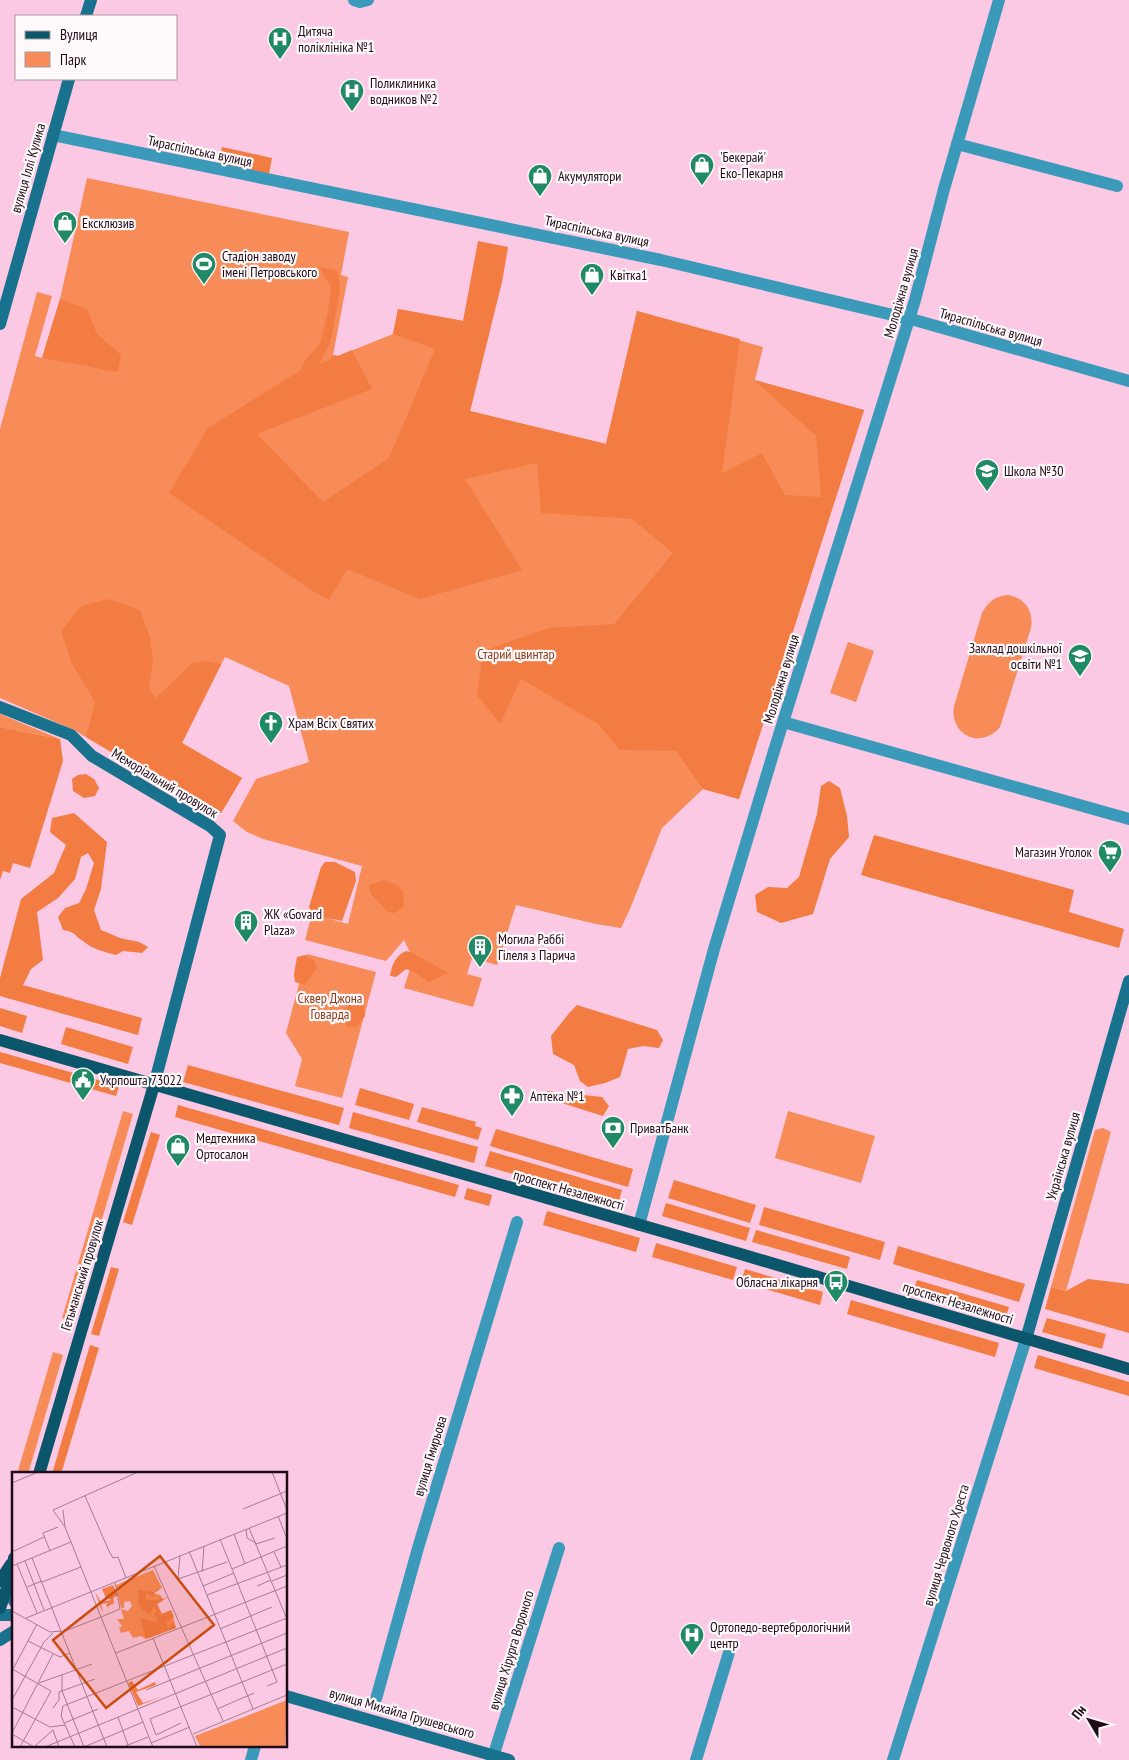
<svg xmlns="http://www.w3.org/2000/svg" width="1129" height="1760" viewBox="0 0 1129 1760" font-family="'PT Sans Narrow',sans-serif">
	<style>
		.green { fill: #f88c59 }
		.forest { fill: #f27c42 }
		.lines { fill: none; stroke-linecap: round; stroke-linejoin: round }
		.street { stroke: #3b99ba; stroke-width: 12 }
		.secondary { stroke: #18728e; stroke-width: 12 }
		.primary { stroke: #0c566c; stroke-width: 12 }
		.labels { text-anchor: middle; stroke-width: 4.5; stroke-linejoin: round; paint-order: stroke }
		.poi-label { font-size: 14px; fill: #1e0c16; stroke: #fff9fc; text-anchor: start }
		.street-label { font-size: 14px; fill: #1e0c16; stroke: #fff9fc }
		.park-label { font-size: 14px; fill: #893e16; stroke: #fff9fc }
		.inset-road { fill: none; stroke: #a37d92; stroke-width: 1 }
		.view { fill: #ca4d0e; fill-opacity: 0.15; stroke: #ca4d0e; stroke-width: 2.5 }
		.inset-edge { fill: none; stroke: #1e0c16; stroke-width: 2.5 }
	</style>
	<rect width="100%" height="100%" fill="#fcc9e4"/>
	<!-- green -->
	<g class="green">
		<path d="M87 178 349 232 341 275 348 277 333 355 338 356 393 334 398 309 491 326 470 411 606 444 637 311 763 347 755 380 864 410 739 799 703 789 662 828 630 909 621 928 596 924 516 905 497 965 472 958 467 974 482 978 473 1007 404 988 413 959 404 940 386 961 305 940 312 914 348 924 362 866 263 839 247 832 233 821 256 779 309 762 289 686 225 657 182 743 242 778 221 813H214L74 730 0 698V429L37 292 52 296 35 356 42 358 60 299Z"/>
		<path d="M1008 595C1025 598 1034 611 1031 628L1000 727C981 750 949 735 954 706L982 613C988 602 995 596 1008 595Z"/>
		<path d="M848 642 874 651 856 702 830 693Z"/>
		<path d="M0 714 60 739 0 727Z"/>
		<path d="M307 954 376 972 342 1098 295 1086 302 1059 286 1033Z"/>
		<path d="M123 1111 133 1114 72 1321 62 1318Z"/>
		<path d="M788 1111 875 1136 861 1183 775 1158Z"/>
		<path d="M1103 1128 1111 1132 1066 1291 1051 1287 1095 1130Z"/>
		<path d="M53 1352 63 1355 28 1474H17Z"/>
	</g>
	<!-- forest -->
	<g class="forest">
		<path d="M222 147 272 158 269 174 218 163Z"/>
		<path d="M478 241 508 247 502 282 470 411 606 444 637 311 740 339 722 473 762 453 785 495 821 497 816 436 754 380 864 410 739 799 703 789 676 751 620 750 598 724 521 679 500 724 477 695 483 651 549 628 614 624 673 553 632 519 541 513 537 463 465 479 522 570 420 599 347 569 329 600 311 590 169 493 208 428 301 370 305 360 320 344 328 312 331 287 319 267 338 271 340 288 335 319 330 344 319 364 330 360 333 355 338 356 352 350 372 389 257 434 323 502 389 458 435 349 393 334 398 309 463 321Z"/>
		<path d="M60 299 87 309 97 334 121 355 118 372 42 358Z"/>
		<path d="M108 599 140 610 150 637 153 662 149 689 156 698 192 663 205 661 221 664 182 743 242 778 221 813H214L86 737 95 702 71 662 61 631 81 606Z"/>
		<path d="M0 727 60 739 63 761 30 868 13 863 10 873 3 871 0 880Z"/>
		<path d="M86 774 94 779 99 788 95 796 84 798 73 791 72 779 78 775Z"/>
		<path d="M829 781 840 788 847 816 849 837 830 859 813 914 781 923 757 912 755 895 768 887 787 888 799 877 817 814 821 786Z"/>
		<path d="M74 813 107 842 101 889 94 910 101 930 120 938 139 942 148 947 142 953 123 951 116 955C105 952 92 949 83 941 72 934 78 933 63 930L58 917 65 908 79 903 86 889 94 863 88 853 81 857 75 879 58 898 37 912 43 960 31 969 23 985 142 1018 138 1035 0 996V978L21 899 54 873 66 845 50 832 52 818Z"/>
		<path d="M874 835 1074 890 1069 912 1124 929 1119 948 861 875Z"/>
		<path d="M325 862H335L355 872 356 881 342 921C330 918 315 919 309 907L321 867Z"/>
		<path d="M384 880 397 885 403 891 404 907 395 913 388 912 370 893 369 885Z"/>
		<path d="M406 951 413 953 448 973 429 982 414 972 406 969 396 977 390 976C392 965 395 956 406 951Z"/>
		<path d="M305 955 314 960 317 968 305 985 295 982 294 974 297 957Z"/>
		<path d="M356 1000 364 1005 365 1016 356 1027H347L342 1018 343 1010Z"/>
		<path d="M577 1005 657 1030 663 1040 659 1048 643 1046 628 1049 620 1077 605 1083 588 1087 580 1081 574 1065 553 1054 551 1036 570 1012Z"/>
		<path d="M0 1008 27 1016 22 1033 0 1026Z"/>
		<path d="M66 1027 133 1047 128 1064 61 1044Z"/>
		<path d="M0 1052 119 1086 116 1096 0 1063Z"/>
		<path d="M188 1065 344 1108 339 1125 183 1082Z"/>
		<path d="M360 1088 414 1104 409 1120 355 1105Z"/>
		<path d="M547 1091 602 1097 609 1106 603 1116 546 1098Z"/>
		<path d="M178 1105 459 1185 455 1197 175 1117Z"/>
		<path d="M422 1107 476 1122 475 1126 482 1128 478 1140 417 1122Z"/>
		<path d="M353 1112 478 1147 474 1163 349 1128Z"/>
		<path d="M496 1129 633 1169 628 1187 490 1146Z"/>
		<path d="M151 1132 160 1135 132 1225 123 1222Z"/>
		<path d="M490 1151 622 1190 618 1204 485 1166Z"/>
		<path d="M674 1180 756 1205 750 1223 668 1198Z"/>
		<path d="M467 1188 492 1195 489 1206 464 1199Z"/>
		<path d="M666 1203 750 1228 746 1241 662 1216Z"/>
		<path d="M764 1207 885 1242 880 1260 759 1225Z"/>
		<path d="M547 1211 640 1238 636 1252 543 1225Z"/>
		<path d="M756 1230 850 1257 847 1269 752 1242Z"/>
		<path d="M656 1243 737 1267 733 1280 652 1257Z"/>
		<path d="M898 1246 1025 1284 1019 1302 893 1264Z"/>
		<path d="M111 1267 119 1269 99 1336 91 1334Z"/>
		<path d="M745 1269 823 1292 820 1305 741 1282Z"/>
		<path d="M1088 1279 1129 1284V1333L1045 1309 1051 1287 1066 1291Z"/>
		<path d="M917 1280 1009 1307 1005 1320 913 1293Z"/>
		<path d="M851 1300 999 1343 995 1357 847 1314Z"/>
		<path d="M1047 1318 1106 1334 1102 1349 1042 1332Z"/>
		<path d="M90 1345 99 1348 61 1474H52Z"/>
		<path d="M1038 1355 1129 1382V1396L1034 1368Z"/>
	</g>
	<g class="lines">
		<!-- street -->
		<g class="street">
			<path d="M354 0 360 2 368 0"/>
			<path d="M53 135 661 260 918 321 1129 381"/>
			<path d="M957 144 1117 186"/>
			<path d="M783 722 1129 819"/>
			<path d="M639 1225 714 949 774 751 915 300 944 189 999 0"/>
			<path d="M376 1699 418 1548 517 1222"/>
			<path d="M251 1760 255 1746"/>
			<path d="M492 1760 559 1548"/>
			<path d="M696 1760 731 1646"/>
			<path d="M893 1760 1026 1339"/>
		</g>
		<!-- secondary -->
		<g class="secondary">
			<path d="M86 16 91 0"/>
			<path d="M0 324 69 79"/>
			<path d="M0 707 71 735 92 756 210 826 220 835 154 1085"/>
			<path d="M1026 1339 1129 981"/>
			<path d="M9 1584 14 1601"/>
			<path d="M0 1615H14"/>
			<path d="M0 1640 14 1631"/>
			<path d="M286 1696 509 1760"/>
		</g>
		<!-- primary -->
		<g class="primary">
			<path d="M0 1040 744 1255 1129 1369"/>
			<path d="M39 1474 154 1085"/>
			<path d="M0 1581 11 1564"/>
			<path d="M0 1608 13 1570 14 1558"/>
		</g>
	</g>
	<!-- icons -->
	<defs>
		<symbol id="hospital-pin" viewBox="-11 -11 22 30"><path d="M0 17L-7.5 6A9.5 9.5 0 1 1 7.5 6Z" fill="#208965" stroke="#fff9fc"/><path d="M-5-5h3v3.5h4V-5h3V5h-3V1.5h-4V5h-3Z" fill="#fff"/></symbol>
		<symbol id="shop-pin" viewBox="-11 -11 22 30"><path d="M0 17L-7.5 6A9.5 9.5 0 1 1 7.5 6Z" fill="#208965" stroke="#fff9fc"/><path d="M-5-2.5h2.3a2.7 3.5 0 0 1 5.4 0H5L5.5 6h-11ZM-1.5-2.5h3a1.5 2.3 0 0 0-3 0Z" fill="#fff"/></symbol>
		<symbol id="stadium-pin" viewBox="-11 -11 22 30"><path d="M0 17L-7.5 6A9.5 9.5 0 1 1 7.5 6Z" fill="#208965" stroke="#fff9fc"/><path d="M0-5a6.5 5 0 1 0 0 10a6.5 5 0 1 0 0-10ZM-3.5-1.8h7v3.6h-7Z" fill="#fff"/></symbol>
		<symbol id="school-pin" viewBox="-11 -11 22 30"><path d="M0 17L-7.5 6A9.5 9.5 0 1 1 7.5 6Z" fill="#208965" stroke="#fff9fc"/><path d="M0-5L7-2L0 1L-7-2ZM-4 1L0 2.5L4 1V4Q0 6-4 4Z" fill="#fff"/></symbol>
		<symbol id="church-pin" viewBox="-11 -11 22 30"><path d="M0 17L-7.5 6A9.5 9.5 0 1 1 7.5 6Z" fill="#208965" stroke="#fff9fc"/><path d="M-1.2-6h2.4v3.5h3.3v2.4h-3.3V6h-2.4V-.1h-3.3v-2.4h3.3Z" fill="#fff"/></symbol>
		<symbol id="supermarket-pin" viewBox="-11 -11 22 30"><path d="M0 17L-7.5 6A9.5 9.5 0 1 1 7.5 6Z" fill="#208965" stroke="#fff9fc"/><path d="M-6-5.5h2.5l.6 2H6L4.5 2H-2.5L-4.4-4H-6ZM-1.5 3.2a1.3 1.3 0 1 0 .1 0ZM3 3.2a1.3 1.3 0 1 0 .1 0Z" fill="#fff"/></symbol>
		<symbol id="building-pin" viewBox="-11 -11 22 30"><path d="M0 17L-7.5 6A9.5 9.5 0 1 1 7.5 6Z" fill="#208965" stroke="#fff9fc"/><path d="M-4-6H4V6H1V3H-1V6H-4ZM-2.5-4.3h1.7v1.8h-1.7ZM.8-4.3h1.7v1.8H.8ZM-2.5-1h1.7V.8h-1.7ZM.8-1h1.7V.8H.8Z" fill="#fff"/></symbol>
		<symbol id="civic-pin" viewBox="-11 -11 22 30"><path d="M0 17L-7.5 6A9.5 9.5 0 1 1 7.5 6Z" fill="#208965" stroke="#fff9fc"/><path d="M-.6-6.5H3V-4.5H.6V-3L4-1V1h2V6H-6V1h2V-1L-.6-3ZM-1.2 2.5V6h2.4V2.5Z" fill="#fff"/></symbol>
		<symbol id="pharmacy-pin" viewBox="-11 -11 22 30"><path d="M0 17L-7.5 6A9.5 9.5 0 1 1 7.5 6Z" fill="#208965" stroke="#fff9fc"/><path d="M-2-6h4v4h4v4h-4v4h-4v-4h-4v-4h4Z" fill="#fff"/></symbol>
		<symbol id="bank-pin" viewBox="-11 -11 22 30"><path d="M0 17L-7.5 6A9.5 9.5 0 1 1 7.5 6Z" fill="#208965" stroke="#fff9fc"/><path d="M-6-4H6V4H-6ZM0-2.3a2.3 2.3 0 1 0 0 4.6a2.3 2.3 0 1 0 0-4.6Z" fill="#fff"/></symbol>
		<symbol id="bus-pin" viewBox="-11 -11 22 30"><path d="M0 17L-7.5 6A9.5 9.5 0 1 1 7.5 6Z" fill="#208965" stroke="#fff9fc"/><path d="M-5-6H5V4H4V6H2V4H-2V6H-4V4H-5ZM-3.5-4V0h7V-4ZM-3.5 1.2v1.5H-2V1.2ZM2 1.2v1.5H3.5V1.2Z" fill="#fff"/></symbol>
	</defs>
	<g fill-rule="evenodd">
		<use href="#hospital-pin" x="266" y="25" width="28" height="38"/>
		<use href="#hospital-pin" x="338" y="77" width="28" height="38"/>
		<use href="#shop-pin" x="688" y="151" width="28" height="38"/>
		<use href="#shop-pin" x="526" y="162" width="28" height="38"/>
		<use href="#shop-pin" x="51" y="209" width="28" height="38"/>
		<use href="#stadium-pin" x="190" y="250" width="28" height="38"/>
		<use href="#shop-pin" x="578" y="261" width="28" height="38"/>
		<use href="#school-pin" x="973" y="457" width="28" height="38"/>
		<use href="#school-pin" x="1066" y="642" width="28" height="38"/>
		<use href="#church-pin" x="257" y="709" width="28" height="38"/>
		<use href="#supermarket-pin" x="1096" y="838" width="28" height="38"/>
		<use href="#building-pin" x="232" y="908" width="28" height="38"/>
		<use href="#building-pin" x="466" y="933" width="28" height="38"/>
		<use href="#civic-pin" x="69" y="1066" width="28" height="38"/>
		<use href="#pharmacy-pin" x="498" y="1082" width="28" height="38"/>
		<use href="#bank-pin" x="599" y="1114" width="28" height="38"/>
		<use href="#shop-pin" x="164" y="1132" width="28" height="38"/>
		<use href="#bus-pin" x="822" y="1268" width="28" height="38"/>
		<use href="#hospital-pin" x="678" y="1621" width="28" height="38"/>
	</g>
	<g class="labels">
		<!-- poi labels -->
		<g class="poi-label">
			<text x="298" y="36">Дитяча<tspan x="298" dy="16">поліклініка №1</tspan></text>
			<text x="370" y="88">Поликлиника<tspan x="370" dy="16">водников №2</tspan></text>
			<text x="720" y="162">'Бекерай'<tspan x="720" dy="16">Еко-Пекарня</tspan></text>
			<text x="558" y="181">Акумулятори</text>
			<text x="82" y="228">Ексклюзив</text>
			<text x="222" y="261">Стадіон заводу<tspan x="222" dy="16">імені Петровського</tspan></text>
			<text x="610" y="280">Квітка1</text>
			<text x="1004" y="476">Школа №30</text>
			<text x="1062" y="653" text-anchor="end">Заклад дошкільної<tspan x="1062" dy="16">освіти №1</tspan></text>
			<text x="288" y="728">Храм Всіх Святих</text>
			<text x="1092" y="857" text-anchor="end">Магазин Уголок</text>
			<text x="264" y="919">ЖК «Govard<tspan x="264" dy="16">Plaza»</tspan></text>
			<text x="498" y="944">Могила Раббі<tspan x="498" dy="16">Гілеля з Парича</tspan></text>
			<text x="100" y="1085">Укрпошта 73022</text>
			<text x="530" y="1101">Аптека №1</text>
			<text x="630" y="1133">ПриватБанк</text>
			<text x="196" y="1143">Медтехника<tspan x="196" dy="16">Ортосалон</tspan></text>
			<text x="818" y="1287" text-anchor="end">Обласна лікарня</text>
			<text x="710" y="1632">Ортопедо-вертебрологічний<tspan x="710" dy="16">центр</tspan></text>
		</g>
		<!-- street labels -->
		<g class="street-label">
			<text transform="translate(200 151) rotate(12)" y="5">Тираспільська вулиця</text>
			<text transform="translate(28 168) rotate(-74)" y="5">вулиця Іллі Кулика</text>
			<text transform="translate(597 231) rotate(12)" y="5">Тираспільська вулиця</text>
			<text transform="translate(901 293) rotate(-74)" y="5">Молодіжна вулиця</text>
			<text transform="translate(991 327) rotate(16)" y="5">Тираспільська вулиця</text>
			<text transform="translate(781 679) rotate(-73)" y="5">Молодіжна вулиця</text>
			<text transform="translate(165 783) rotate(31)" y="5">Меморіальний провулок</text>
			<text transform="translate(1063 1156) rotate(-74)" y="5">Українська вулиця</text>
			<text transform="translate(569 1190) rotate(16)" y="5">проспект Незалежності</text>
			<text transform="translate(82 1275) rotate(-73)" y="5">Гетьманський провулок</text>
			<text transform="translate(958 1303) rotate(17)" y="5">проспект Незалежності</text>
			<text transform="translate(430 1456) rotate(-73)" y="5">вулиця Гмирьова</text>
			<text transform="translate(946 1545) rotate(-73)" y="5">вулиця Червоного Хреста</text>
			<text transform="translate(511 1650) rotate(-73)" y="5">вулиця Хірурга Вороного</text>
			<text transform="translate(402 1713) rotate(16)" y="5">вулиця Михайла Грушевського</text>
		</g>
		<!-- park labels -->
		<g class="park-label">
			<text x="516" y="659">Старий цвинтар</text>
			<text x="330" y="1003">Сквер Джона<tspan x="330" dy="16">Говарда</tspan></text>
		</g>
	</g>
	<!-- overview -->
	<g transform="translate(12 1472)">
		<rect width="275" height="275" fill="#fcc9e4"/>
		<path d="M141 98 150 116 142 121 148 123 151 129 145 132 150 142 159 138 164 156 134 167 129 164 121 166 117 159 109 161 107 156 110 154 105 147H112L109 137 116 139 120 134 118 129 112 130V136H109L104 113ZM275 228 273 275 188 274 183 264Z" fill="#f88c59"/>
		<path d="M101 113 106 123 101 126 102 131 96 134 97 138 94 132 100 130 89 132 91 142 83 120 89 130 100 128 94 126 90 117ZM147 116V118L142 121V125L134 121 133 127 138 129 147 127 148 123 150 127 156 125 145 132 150 142 159 138 162 145 154 151 157 157 161 148 164 156 134 167 128 146 146 151 142 141 145 139 141 135 138 143 131 138 127 133 126 118 142 120ZM120 209 126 218 143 210 144 213 124 220 131 231 152 224 126 234 116 211Z" fill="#f27c42"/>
		<path class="inset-road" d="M126 0 41 38 53 55 141 275M260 0 275 38M0 11 26 0M73 24 97 79 101 86 106 85 114 106M231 37 275 19M51 38 53 55M266 44 275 67M237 56 275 147M234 57 235 66 244 71M222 62 233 92M208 67 265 210 255 214M244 72 263 66M38 79 31 61 46 55M177 79 241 237M0 80 32 65M262 80 269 95M168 83 166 107 215 90M20 86 95 275M13 89 32 138M5 92 25 141M0 94 59 70M142 94 211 249M220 97 275 74M190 100 192 74M260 109 275 103M30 110 69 95M191 114 222 101M245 114 259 108M15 115 30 109M195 123 275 93M0 139 38 160 49 159M89 145 108 137 103 110M14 146 275 41M208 157 260 135M48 161 89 145M141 166 185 275M16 169 48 185 58 181M104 181 275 114M0 197 39 219 8 275M1 197 25 152M50 203V219L72 275M27 211 80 192M134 218 275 161M0 228 32 170 41 161M0 235 38 255 53 253M41 236 47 228V220L83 207M205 237 242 221M106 245 116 273M52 251 86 237M169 251 144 263 138 247 275 192M41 258 47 275M0 261 41 182M0 262 22 275M181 262 275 223M139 271 178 255M23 274 41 258M33 275 275 176M63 275 49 244 51 234 275 146M72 275 131 250M111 275 136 265"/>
		<path class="view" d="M148 84 202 153 94 236 41 168Z"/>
		<rect width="275" height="275" class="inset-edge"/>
	</g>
	<!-- legend -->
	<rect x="15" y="15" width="162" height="65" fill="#fff9fc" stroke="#a59aa0"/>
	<rect x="25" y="31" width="25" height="8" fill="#0c566c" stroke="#a59aa0"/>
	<text x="60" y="40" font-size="15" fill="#1e0c16">Вулиця</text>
	<rect x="25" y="52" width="25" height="15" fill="#f88c59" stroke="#a59aa0"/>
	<text x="60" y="65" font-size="15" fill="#1e0c16">Парк</text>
	<!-- north arrow -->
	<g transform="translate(1089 1720) rotate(308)" stroke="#fff9fc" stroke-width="4" paint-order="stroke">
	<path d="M0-4L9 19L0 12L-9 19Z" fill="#1e0c16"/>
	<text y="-8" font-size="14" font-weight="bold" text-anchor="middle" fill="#1e0c16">Пн</text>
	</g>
</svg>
